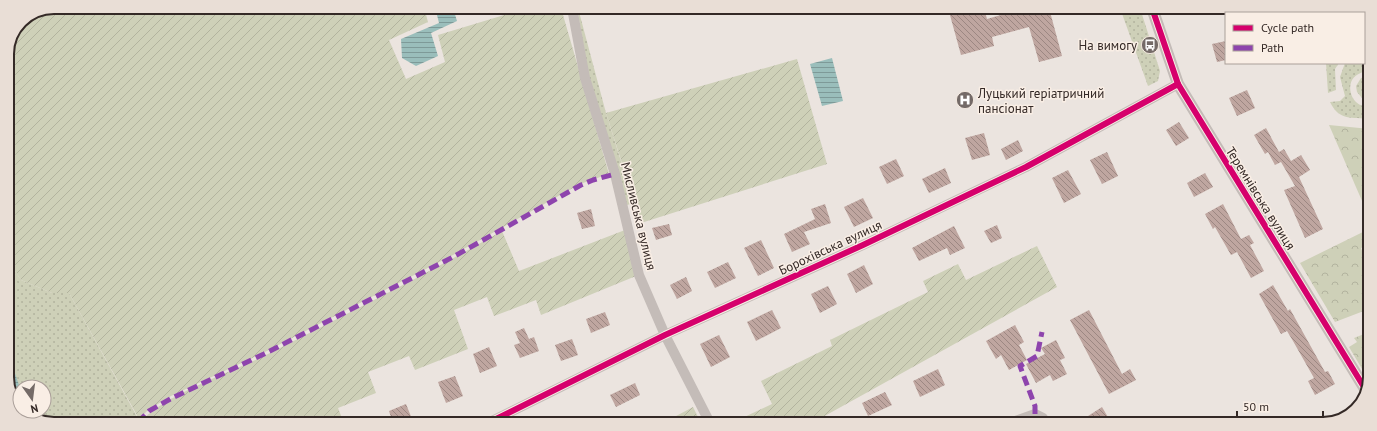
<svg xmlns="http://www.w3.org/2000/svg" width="1377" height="431" viewBox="0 0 1377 431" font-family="'PT Sans',sans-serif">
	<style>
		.grass { fill: url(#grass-dots) }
		.forest { fill: url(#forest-crowns) }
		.garden { fill: url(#garden-furrows) }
		.water { fill: url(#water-rules) }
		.building { fill: url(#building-back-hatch) }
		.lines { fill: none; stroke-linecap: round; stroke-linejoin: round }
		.minor { stroke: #c4bcb8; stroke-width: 10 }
		.tertiary { stroke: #c4bcb8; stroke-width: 12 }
		.quiet { stroke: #8e44ad; stroke-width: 5; stroke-dasharray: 10 5; stroke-linecap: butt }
		.cycleway-casing { stroke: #f9eee5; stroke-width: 8 }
		.cycleway { stroke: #d6006c; stroke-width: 6 }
		.labels { text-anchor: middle; stroke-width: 3; stroke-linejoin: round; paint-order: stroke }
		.poi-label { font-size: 13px; fill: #342926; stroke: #f9eee5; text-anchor: end }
		.street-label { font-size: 13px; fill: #342926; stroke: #f9eee5 }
		.rim { fill: none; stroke: #342926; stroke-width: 2 }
	</style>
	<defs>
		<pattern id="grass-dots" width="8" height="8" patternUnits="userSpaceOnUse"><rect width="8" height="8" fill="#ced0b8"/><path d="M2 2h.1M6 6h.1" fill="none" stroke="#b2b39e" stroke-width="1.8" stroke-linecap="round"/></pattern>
		<pattern id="forest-crowns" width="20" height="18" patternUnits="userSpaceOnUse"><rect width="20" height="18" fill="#ced0b8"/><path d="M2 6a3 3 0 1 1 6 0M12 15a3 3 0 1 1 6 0" fill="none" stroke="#b2b39e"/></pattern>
		<pattern id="garden-furrows" width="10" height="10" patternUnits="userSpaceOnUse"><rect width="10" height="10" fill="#ced0b8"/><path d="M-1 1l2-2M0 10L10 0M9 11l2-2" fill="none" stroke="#b2b39e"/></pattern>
		<pattern id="water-rules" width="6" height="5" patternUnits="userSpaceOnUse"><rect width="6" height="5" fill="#9abebb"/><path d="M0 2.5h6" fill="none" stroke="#7e9a98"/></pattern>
		<pattern id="building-back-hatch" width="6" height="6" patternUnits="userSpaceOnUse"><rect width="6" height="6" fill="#bfa6a0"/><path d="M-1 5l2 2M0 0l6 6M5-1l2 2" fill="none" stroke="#9c8782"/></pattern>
	</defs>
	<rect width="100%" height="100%" fill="#ebe4df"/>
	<!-- grass -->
	<g class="grass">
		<path d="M577 8H578L606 113 634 203 627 205 589 77Z"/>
		<path d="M1120 8H1140L1160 71 1158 81 1148 86Z"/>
		<path d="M1326 63H1339L1335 69 1336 90 1328 93Z"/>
		<path d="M1345 63H1363L1370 68C1365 72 1356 73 1352 80 1346 92 1356 110 1370 105V119C1352 117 1339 121 1330 102L1340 101 1345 96 1340 77Z"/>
		<path d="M1370 75V95L1362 98 1357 92 1356 86 1361 78Z"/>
		<path d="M7 259 21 280 52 293H69L140 422H42L25 411H44V387H20V408L17 406 7 380Z"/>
	</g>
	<!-- forest -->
	<g class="forest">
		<path d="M1329 125 1370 129 1369 217Z"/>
		<path d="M1369 229V245L1361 248 1369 271V309L1335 322 1300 263Z"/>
		<path d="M1369 332 1368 379 1349 347 1357 342 1354 338Z"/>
	</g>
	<!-- garden -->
	<g class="garden">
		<path d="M54 7H424L428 22 389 40 406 79 445 62 438 35 527 8H561L609 174 580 184 453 255 263 353 171 396 148 410 139 419 69 293H52L21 280 7 259V54L21 21Z"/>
		<path d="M797 59 827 164 641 223 606 113Z"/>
		<path d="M625 230 636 276 541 315 536 300 494 316 487 297 454 310 468 349 415 370 409 356 368 372 376 393 338 408 344 423 140 422C168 393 228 374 266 355 345 315 425 275 502 231L519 271Z"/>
		<path d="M1037 246 1057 287 812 423H739L738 420 772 404 761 381 832 346 830 340 928 292 923 281 958 264 966 280Z"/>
		<path d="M693 407 701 423H663Z"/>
	</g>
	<!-- water -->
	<g class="water">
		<path d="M435 7 453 8 457 21 431 33 438 56 416 66 402 58 401 39 439 23Z"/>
		<path d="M832 58 843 101 822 106 810 64Z"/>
		<path d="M7 350 20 388V403H16L7 380Z"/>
	</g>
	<!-- building -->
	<g class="building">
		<path d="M948 8H984L987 19 1025 8H1049L1062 56 1039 62 1029 27 992 37 994 46 961 55Z"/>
		<path d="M1226 41V60L1217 62 1212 44Z"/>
		<path d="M1247 90 1255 108 1237 116 1229 98Z"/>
		<path d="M1179 122 1189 138 1176 146 1166 130Z"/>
		<path d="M1266 128 1279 152 1284 149 1291 161 1301 155 1310 170 1299 177 1323 229 1305 238 1284 190 1295 186 1281 162 1275 165 1268 152 1265 154 1254 135Z"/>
		<path d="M984 133 990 155 972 160 965 138Z"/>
		<path d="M1018 140 1023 151 1006 160 1001 149Z"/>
		<path d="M1107 152 1118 176 1102 184 1090 160Z"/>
		<path d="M896 159 904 176 887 184 879 167Z"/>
		<path d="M945 168 951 183 929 193 922 179Z"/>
		<path d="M1068 170 1081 194 1064 203 1052 178Z"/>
		<path d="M1205 173 1213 187 1194 197 1187 183Z"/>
		<path d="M863 198 873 218 854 227 844 207Z"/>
		<path d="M825 204 831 223 804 232 810 244 792 252 784 234 815 219 811 209Z"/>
		<path d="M1223 204 1241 239 1249 235 1254 243 1250 245 1264 271 1251 278 1237 252 1231 255 1215 227 1213 229 1205 214Z"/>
		<path d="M591 209 595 226 582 229 577 213Z"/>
		<path d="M669 224 672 235 656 240 652 228Z"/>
		<path d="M997 225 1002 238 991 243 984 231Z"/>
		<path d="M954 226 965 248 950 255 947 248 919 261 912 248Z"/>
		<path d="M761 240 774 268 758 276 744 248Z"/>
		<path d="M728 262 736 278 715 288 707 272Z"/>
		<path d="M864 265 873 284 856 293 847 274Z"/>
		<path d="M686 277 692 291 677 299 670 285Z"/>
		<path d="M1273 285 1288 311 1290 309 1325 372 1328 371 1335 384 1315 395 1308 381 1314 378 1293 341 1287 331 1281 334 1259 294Z"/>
		<path d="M828 286 837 304 820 313 811 294Z"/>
		<path d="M772 310 781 328 756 341 747 322Z"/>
		<path d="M1089 310 1122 374 1130 369 1136 380 1109 394 1070 320Z"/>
		<path d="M605 312 610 325 591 333 586 319Z"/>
		<path d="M1015 325 1024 342 1019 345 1027 360 1009 370 1001 355 996 359 986 341Z"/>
		<path d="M524 328 529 339 534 337 539 351 520 358 514 345 520 343 515 332Z"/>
		<path d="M719 335 730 357 711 367 700 344Z"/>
		<path d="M572 339 578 355 561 361 555 345Z"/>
		<path d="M1056 340 1065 358 1060 360 1067 374 1053 381 1050 375 1036 383 1026 364 1045 354 1041 348Z"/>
		<path d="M489 347 497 366 480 373 473 354Z"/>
		<path d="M938 369 945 385 920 397 913 381Z"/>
		<path d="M455 376 463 396 446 403 438 382Z"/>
		<path d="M635 383 640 395 616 407 610 395Z"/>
		<path d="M885 392 892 405 868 416 862 403Z"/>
		<path d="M406 404 412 419 402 423H393L389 411Z"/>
		<path d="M1102 407 1112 424H1089L1085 418Z"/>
	</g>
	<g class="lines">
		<!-- minor -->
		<g class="minor">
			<path d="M572 8 585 78 615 174 639 275 665 335 710 423"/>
			<path d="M488 423 665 335 863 245 1026 167 1178 84"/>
			<path d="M1007 424 1035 414 1043 418 1046 424"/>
		</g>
		<!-- tertiary -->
		<path class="tertiary" d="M1152 8 1178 84 1367 392"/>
		<!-- quiet -->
		<g class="quiet">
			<path d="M1035 414V406L1020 366 1037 356 1042 332"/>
			<path d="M138 422 149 411 172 398 264 354 453 257 581 185 593 180 615 174"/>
		</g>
		<defs>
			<g id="cycleway">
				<path d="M1152 8 1178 84 1367 392"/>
				<path d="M488 423 665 335 863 245 1026 167 1178 84"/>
			</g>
		</defs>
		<!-- cycleway casing -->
		<use href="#cycleway" class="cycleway-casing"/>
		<!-- cycleway -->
		<use href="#cycleway" class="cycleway"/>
	</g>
	<!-- icons -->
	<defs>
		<symbol id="bus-disc" viewBox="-11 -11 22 22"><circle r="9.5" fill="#746a67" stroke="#f9eee5"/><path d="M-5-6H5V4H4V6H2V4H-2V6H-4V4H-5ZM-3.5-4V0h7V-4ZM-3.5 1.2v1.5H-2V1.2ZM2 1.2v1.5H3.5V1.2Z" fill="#fff"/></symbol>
		<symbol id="hospital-disc" viewBox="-11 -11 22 22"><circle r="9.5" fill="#746a67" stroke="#f9eee5"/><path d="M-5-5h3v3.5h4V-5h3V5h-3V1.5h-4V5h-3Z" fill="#fff"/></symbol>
	</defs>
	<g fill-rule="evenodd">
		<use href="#bus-disc" x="1140" y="35" width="20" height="20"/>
		<use href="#hospital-disc" x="955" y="90" width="20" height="20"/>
	</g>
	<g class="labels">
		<!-- poi labels -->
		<g class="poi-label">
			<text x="1137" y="50">На вимогу</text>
			<text x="978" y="98" text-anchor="start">Луцький геріатричний<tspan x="978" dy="15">пансіонат</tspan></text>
		</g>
		<!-- street labels -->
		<g class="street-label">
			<text transform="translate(1261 198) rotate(58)" y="5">Теремнівська вулиця</text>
			<text transform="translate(639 216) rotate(76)" y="5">Мисливська вулиця</text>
			<text transform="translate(830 247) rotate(-25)" y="5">Борохівська вулиця</text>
		</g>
	</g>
	<!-- crop -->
	<path d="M0 0H1377V431H0ZM54 14H1323A40 40 0 0 1 1363 54V377A40 40 0 0 1 1323 417H54A40 40 0 0 1 14 377V54A40 40 0 0 1 54 14Z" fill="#e9ded6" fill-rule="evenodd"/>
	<path class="rim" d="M54 14H1323A40 40 0 0 1 1363 54V377A40 40 0 0 1 1323 417H54A40 40 0 0 1 14 377V54A40 40 0 0 1 54 14Z"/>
	<!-- legend -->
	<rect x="1225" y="12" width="140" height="52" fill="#f9eee5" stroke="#aa9f99"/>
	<rect x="1233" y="25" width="20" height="6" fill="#d6006c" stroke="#aa9f99"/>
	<text x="1261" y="32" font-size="12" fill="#342926">Cycle path</text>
	<rect x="1233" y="45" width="20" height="6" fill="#8e44ad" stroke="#aa9f99"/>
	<text x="1261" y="52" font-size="12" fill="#342926">Path</text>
	<!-- north arrow -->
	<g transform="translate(32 399) rotate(166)"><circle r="19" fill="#f9eee5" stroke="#aa9f99"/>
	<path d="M0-3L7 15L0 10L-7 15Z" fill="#746a67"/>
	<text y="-6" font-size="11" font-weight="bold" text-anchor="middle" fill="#342926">N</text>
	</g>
	<!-- scale -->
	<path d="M1237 411v6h86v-6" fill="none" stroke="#342926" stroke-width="2"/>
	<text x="1243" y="411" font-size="12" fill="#342926" stroke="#f9eee5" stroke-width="3" paint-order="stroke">50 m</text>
</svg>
